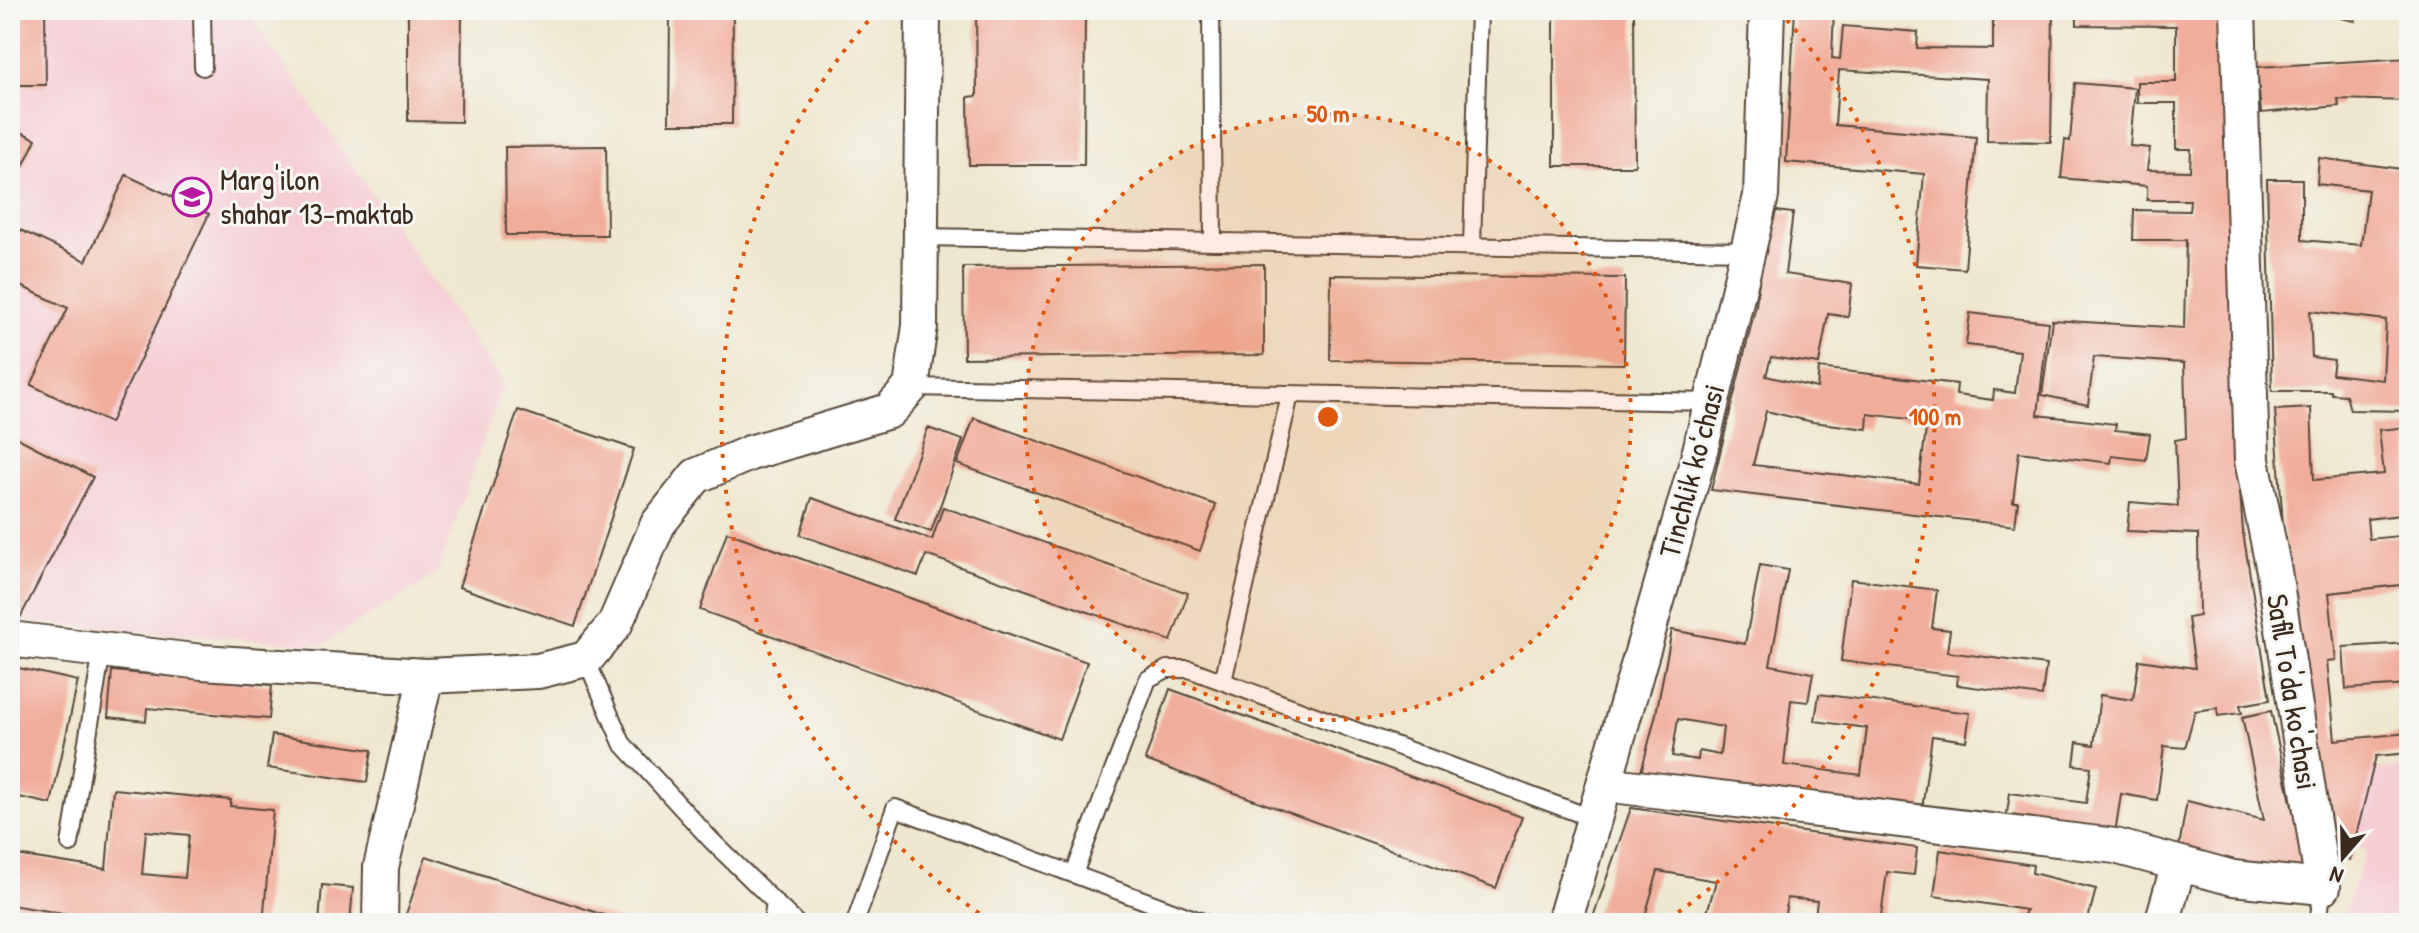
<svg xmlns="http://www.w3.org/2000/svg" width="2419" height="933" viewBox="0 0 2419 933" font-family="'Patrick Hand',sans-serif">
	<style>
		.built { fill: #f6cfd5 }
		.building { fill: #f1ad9b; fill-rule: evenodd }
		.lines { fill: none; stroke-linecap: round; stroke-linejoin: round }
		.service-casing { stroke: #564639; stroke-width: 20 }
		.minor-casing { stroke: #564639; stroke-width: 38 }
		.service { stroke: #fff; stroke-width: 16 }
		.minor { stroke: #fff; stroke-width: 34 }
		.ring { fill: none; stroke: #df570d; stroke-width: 4; stroke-dasharray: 4 8 }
		.labels { text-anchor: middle; stroke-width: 6; stroke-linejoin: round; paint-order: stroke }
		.poi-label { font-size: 30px; fill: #3b2a1e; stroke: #f6f6f2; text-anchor: start }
		.street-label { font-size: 30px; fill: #3b2a1e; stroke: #f6f6f2 }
		.centre { fill: #df570d; stroke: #f6f6f2; stroke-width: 4 }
		.ring-label { font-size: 24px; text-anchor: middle; font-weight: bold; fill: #df570d; stroke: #f6f6f2; stroke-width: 6; stroke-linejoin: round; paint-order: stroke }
	</style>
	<rect width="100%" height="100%" fill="#f6f6f2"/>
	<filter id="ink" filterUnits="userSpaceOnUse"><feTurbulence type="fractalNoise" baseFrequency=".0125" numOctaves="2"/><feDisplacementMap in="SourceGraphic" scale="16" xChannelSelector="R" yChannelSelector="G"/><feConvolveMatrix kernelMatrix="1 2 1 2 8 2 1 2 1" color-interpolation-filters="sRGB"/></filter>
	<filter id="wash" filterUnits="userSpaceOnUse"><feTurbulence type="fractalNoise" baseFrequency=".006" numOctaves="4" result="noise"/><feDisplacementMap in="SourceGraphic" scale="32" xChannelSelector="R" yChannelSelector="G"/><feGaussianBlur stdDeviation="1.8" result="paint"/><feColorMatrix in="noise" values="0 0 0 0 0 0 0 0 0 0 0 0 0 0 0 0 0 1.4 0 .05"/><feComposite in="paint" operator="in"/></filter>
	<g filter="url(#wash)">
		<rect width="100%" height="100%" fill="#efe7cf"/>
		<!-- built -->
		<g class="built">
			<path d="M10 10H246L503 384 437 574 322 645 30 622 10 617Z"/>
			<path d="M2409 766V923H2341L2366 850 2331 842 2325 774Z"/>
		</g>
		<g id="blocks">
			<!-- building -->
			<g class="building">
				<path d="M10 10H45L46 85H10Z"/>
				<path d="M408 10H462L461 122 408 121Z"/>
				<path d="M670 10H733L732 124H669Z"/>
				<path d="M976 10H1085L1084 165H969L968 97 977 96Z"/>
				<path d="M1554 10H1634L1635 166H1554Z"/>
				<path d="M1795 10H1834L1832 58 1840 59 1843 26 1918 32 1917 48 1993 49V10H2053L2051 142 1987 141 1988 79 1839 70 1835 125 1976 137 1965 269 1916 265 1924 174 1786 162Z"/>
				<path d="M2077 10H2233L2236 437 2243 532 2270 700 2240 705 2242 713 2218 716 2217 708 2195 711 2185 748 2164 746 2157 800 2121 794 2114 840 2005 826 2010 793 2086 803 2091 767 2074 765 2077 742 2094 745 2100 695 2133 700 2139 660 2195 668 2188 618 2199 616 2198 534 2127 531 2130 502 2178 506 2175 440 2186 438 2184 363 2094 357 2088 405 2042 395 2052 320 2184 328 2186 240H2133L2134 210 2189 211 2190 200H2147V186L2061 178 2065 140 2070 141 2075 83 2135 88 2130 146 2150 148 2147 170 2190 171 2191 149H2176V103H2137V82H2176V26L2077 25Z"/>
				<path d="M2324 10H2357L2355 21 2323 14Z"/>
				<path d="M2409 58V101L2338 99 2339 106 2261 113 2257 67Z"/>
				<path d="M10 127 36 139 10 194Z"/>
				<path d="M606 146 607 235H506L505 147Z"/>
				<path d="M2319 158 2409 170V411L2350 410 2346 395 2332 394 2331 391H2272L2267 179H2302V240L2361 245 2368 190 2317 184ZM2310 311 2386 320 2383 380 2332 374 2334 360 2312 357Z"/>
				<path d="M126 175 209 214 110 423 31 385 68 308 10 281V225L86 261Z"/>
				<path d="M1768 210 1793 213 1785 274 1852 284 1848 317 1828 314 1819 364 1771 357 1766 376 1817 388 1819 368 1957 384 1956 395 1993 400 1994 390 2015 393 2020 351 1966 345 1970 313 2048 322 2038 415 2116 424 2115 430 2150 434 2146 460 2112 456 2111 463 2019 452 2013 502H2018L2015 526 1711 490 1756 305ZM1766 411 1813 422 1867 429 1868 414 1927 421 1919 484 1753 465Z"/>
				<path d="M1264 264V355L964 358 963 267Z"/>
				<path d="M1331 275 1625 278 1624 364 1330 360Z"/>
				<path d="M2311 408 2314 480 2384 474 2379 430 2409 427V514L2367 519 2369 539 2409 535V584L2329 593 2336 660 2327 661 2335 740 2409 733V753L2376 756 2350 860 2328 852 2307 763 2283 526 2275 410Z"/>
				<path d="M518 410 634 449 575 626 459 587Z"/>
				<path d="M974 418 1216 505 1200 551 957 464Z"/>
				<path d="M928 428 963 440 931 532 895 519Z"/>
				<path d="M10 434 93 477 20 618 10 613Z"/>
				<path d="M812 498 932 540 943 507 1188 593 1171 641 926 555 918 576 800 535Z"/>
				<path d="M727 532 1087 662 1059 739 700 610Z"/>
				<path d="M1760 565 1788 570 1770 665 1813 673 1808 702 1791 700 1784 765 1861 775 1867 728 1815 721 1819 694 1970 713 1966 741 1932 736 1921 817 1638 784 1656 714 1672 630 1745 644ZM1678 719 1723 727 1720 755 1699 751 1698 760 1672 756Z"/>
				<path d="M1851 579 1937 590 1932 628 1950 630 1947 652 2046 665 2042 696 1957 685 1958 676 1841 661Z"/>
				<path d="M2409 643V685L2346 689 2343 647Z"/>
				<path d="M10 666 78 681 51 804 10 795Z"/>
				<path d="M112 671 272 685 269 719 147 708 146 721 108 717Z"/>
				<path d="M1170 689 1522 817 1496 888 1145 760Z"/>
				<path d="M2271 711 2306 870 2276 876 2178 852 2187 801 2264 820 2242 717Z"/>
				<path d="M272 735 372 750 367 782 267 768Z"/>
				<path d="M113 789 231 800 230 806 273 810 263 923H106L105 920 10 905V854L106 869ZM146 831 189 835 185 878 142 874Z"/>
				<path d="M1631 808 1917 848 1914 875 1887 872 1880 923H1814L1817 901 1787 898 1784 923H1704L1716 881 1658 871 1643 923H1591Z"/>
				<path d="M1940 850 2033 865 2032 873 2096 889 2087 923H2049L2023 917 2026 910 1934 896Z"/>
				<path d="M426 856 625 922V923H403Z"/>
				<path d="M322 885 353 888 350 923H319Z"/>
			</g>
		</g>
	</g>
	<g filter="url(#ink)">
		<use href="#blocks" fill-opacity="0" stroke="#564639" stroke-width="2"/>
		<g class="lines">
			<defs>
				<g id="service">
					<path d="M202 10 203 67"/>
					<path d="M1211 10 1213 242"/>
					<path d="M920 237 1747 251"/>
					<path d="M1472 246 1479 10"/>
					<path d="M911 387 1711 402"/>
					<path d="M586 659 622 743 711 840 796 923"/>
					<path d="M1223 681 1290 395"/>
					<path d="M70 844 102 651"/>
					<path d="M1074 874 1148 679 1167 669H1189L1594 819"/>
					<path d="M772 923 775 903"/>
					<path d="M855 923 895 808 1205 923"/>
					<path d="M2318 923 2323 887"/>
				</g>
				<g id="minor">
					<path d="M10 639 202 662 426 676 538 671 586 659 615 624 658 524 696 476 750 453 889 411 911 387 920 326 923 10"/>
					<path d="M1604 784 2115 846 2233 878 2323 887 2274 571 2252 460 2238 10"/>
					<path d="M380 923 381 867 426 676"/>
					<path d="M1564 923 1699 455 1761 196 1767 10"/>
					<path d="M2162 923 2179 864"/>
				</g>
			</defs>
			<!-- service casing -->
			<use href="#service" class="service-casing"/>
			<!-- minor casing -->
			<use href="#minor" class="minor-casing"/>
			<!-- service -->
			<use href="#service" class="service"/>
			<!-- minor -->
			<use href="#minor" class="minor"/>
		</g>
	</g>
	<!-- distance rings -->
	<circle cx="1328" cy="417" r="303" fill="#df570d" fill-opacity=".12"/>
	<g class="ring">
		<circle cx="1328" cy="417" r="303"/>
		<path d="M989 920A607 607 0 0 1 877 11M1779 11A607 607 0 0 1 1667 920"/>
	</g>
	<!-- icons -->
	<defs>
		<symbol id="school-ring" viewBox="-11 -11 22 22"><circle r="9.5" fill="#f6f6f2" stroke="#b5179e" stroke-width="1.5"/><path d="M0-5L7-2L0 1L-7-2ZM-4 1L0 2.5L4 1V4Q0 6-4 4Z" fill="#b5179e"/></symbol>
	</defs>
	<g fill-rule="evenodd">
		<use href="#school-ring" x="170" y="175" width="44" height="44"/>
	</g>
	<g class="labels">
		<!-- poi labels -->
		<g class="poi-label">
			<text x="220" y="190">Marg'ilon<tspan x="220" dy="34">shahar 13-maktab</tspan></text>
		</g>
		<!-- street labels -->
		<g class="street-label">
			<text transform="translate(1692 471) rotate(-75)" y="10">Tinchlik koʻchasi</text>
			<text transform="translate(2292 692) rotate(81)" y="10">Safil To'da ko'chasi</text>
		</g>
	</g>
	<circle cx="1328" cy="417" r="12" class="centre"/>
	<g class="ring-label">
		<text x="1328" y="122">50 m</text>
		<text x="1935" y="425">100 m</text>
	</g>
	<!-- margin -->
	<rect width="2419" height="933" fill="none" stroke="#f6f6f2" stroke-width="40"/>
	<!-- north arrow -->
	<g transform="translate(2343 857) rotate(200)" stroke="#f6f6f2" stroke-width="6" paint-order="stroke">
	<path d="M0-6L14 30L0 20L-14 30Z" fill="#3b2a1e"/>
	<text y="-12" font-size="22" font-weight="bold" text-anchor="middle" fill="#3b2a1e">N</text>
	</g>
</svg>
